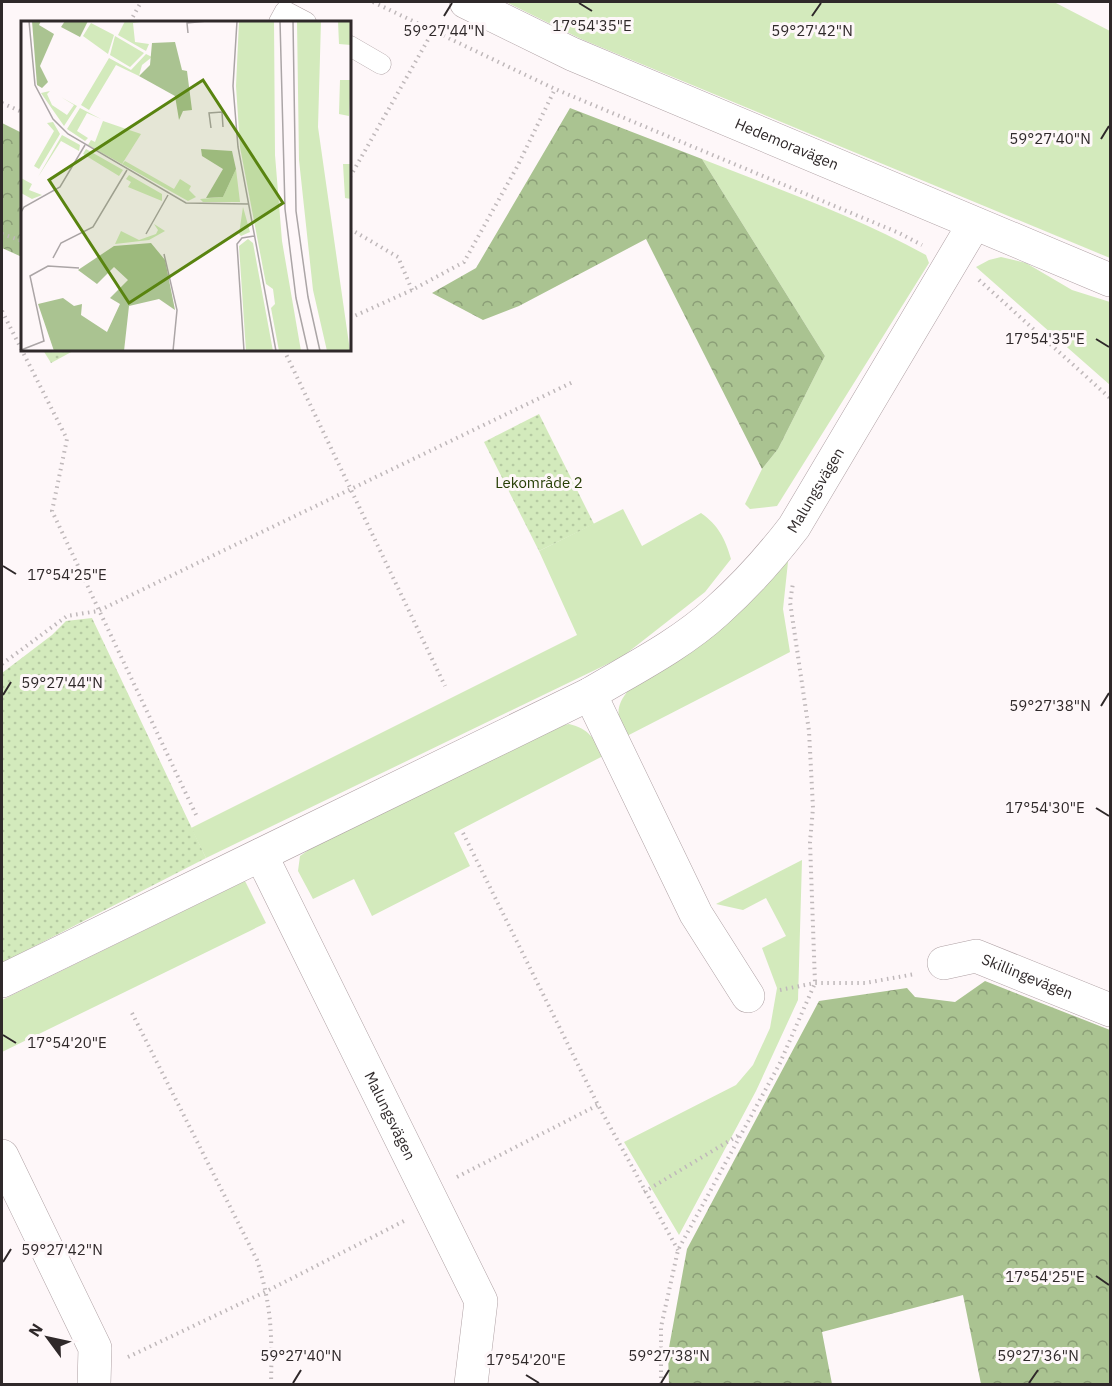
<svg xmlns="http://www.w3.org/2000/svg" width="1112" height="1386" viewBox="0 0 1112 1386" font-family="'IBM Plex Sans',sans-serif">
	<style>
		.green { fill: #d3eabc }
		.forest { fill: url(#forest-crowns) }
		.park { fill: url(#park-dots) }
		.lines { fill: none; stroke-linecap: round; stroke-linejoin: round }
		.service-casing { stroke: #afa1a4; stroke-width: 21 }
		.minor-casing { stroke: #afa1a4; stroke-width: 34 }
		.path { stroke: #bfb8ba; stroke-width: 4; stroke-dasharray: 1.5 4.5; stroke-linecap: butt }
		.service { stroke: #fff; stroke-width: 20 }
		.minor { stroke: #fff; stroke-width: 33 }
		.ticks { fill: none; stroke: #2f292a; stroke-width: 2 }
		.labels { text-anchor: middle; stroke-width: 6; stroke-linejoin: round; paint-order: stroke }
		.street-label { font-size: 15px; fill: #2f292a; stroke: #fef7f9 }
		.park-label { font-size: 15px; fill: #273e05; stroke: #fef7f9 }
		.inset-road { fill: none; stroke: #aba5a6; stroke-width: 1.5 }
		.view { fill: #598410; fill-opacity: 0.15; stroke: #598410; stroke-width: 3 }
		.inset-edge { fill: none; stroke: #2f292a; stroke-width: 3 }
		.ticks-label { font-size: 15px; text-anchor: middle; fill: #2f292a; stroke: #fef7f9; stroke-width: 6; stroke-linejoin: round; paint-order: stroke }
	</style>
	<defs>
		<pattern id="forest-crowns" width="20" height="18" patternUnits="userSpaceOnUse" patternTransform="scale(1.5)"><rect width="20" height="18" fill="#aac391"/><path d="M2 6a3 3 0 1 1 6 0M12 15a3 3 0 1 1 6 0" fill="none" stroke="#8b9e77"/></pattern>
		<pattern id="park-dots" width="8" height="8" patternUnits="userSpaceOnUse" patternTransform="scale(1.5)"><rect width="8" height="8" fill="#d3eabc"/><path d="M2 2h.1M6 6h.1" fill="none" stroke="#b5c9a2" stroke-width="1.8" stroke-linecap="round"/></pattern>
	</defs>
	<rect width="100%" height="100%" fill="#fef7f9"/>
	<!-- green -->
	<g class="green">
		<path d="M506 2H1054L1110 31V258L581 39Z"/>
		<path d="M702 159C778 189 855 216 926 255L929 263 777 506 750 509 745 504 762 469 778 449 825 356Z"/>
		<path d="M1001 257 1026 263 1072 290 1110 302V385L976 267 989 260Z"/>
		<path d="M623 509 642 546 701 513C718 525 725 538 731 559L705 592 622 657 206 858 191 828 577 635 539 551Z"/>
		<path d="M790 543 783 609 790 652 625 737C617 714 614 708 630 688Z"/>
		<path d="M569 724C589 729 594 738 603 756L454 833 470 866 372 916 354 879 313 899 298 871 300 856 317 844 554 727Z"/>
		<path d="M802 860 798 1000 756 1091 679 1235 624 1142 736 1085 753 1065 770 1028 777 988 762 948 786 936 766 898 743 910 716 904Z"/>
		<path d="M245 881 266 923 2 1052V1000Z"/>
	</g>
	<!-- forest -->
	<g class="forest">
		<path d="M570 108 702 159 825 356 778 449 762 469 646 239 519 306 483 320 432 293 476 268Z"/>
		<path d="M2 123 22 133V257L2 248Z"/>
		<path d="M985 981 1110 1030V1384H981L963 1295 822 1332 832 1384H669L668 1353 687 1249 819 1001 907 988 915 997 955 1002Z"/>
	</g>
	<!-- park -->
	<g class="park">
		<path d="M43 350H75L51 363Z"/>
		<path d="M539 414 594 524 539 551 484 442Z"/>
		<path d="M92 618 206 858 2 963V673L52 635 66 621Z"/>
	</g>
	<g class="lines">
		<defs>
			<g id="service">
				<path d="M279 22 285 11 306 22"/>
				<path d="M350 46 381 64"/>
			</g>
			<g id="minor">
				<path id="s1" d="M466 2 572 54 1110 280"/>
				<path d="M590 694 696 914 748 996"/>
				<path id="s2" d="M261 855 481 1301 471 1384"/>
				<path id="s3" d="M944 963 976 956 1110 1010"/>
				<path id="s4" d="M2 981 590 694C632 669 680 645 717 611 745 586 771 557 794 527L974 224"/>
				<path d="M2 1156 95 1348 94 1384"/>
			</g>
		</defs>
		<!-- service casing -->
		<use href="#service" class="service-casing"/>
		<!-- minor casing -->
		<use href="#minor" class="minor-casing"/>
		<!-- path -->
		<g class="path">
			<path d="M373 2 555 89 899 233 922 245"/>
			<path d="M130 22 141 2"/>
			<path d="M2 103 22 112"/>
			<path d="M350 177 433 31"/>
			<path d="M350 229 398 257 412 290"/>
			<path d="M2 234 22 241"/>
			<path d="M979 280 1110 398"/>
			<path d="M2 311 67 439 52 511 198 819"/>
			<path d="M350 318 412 290 464 262 517 167 555 89"/>
			<path d="M260 350H265"/>
			<path d="M284 350 445 686"/>
			<path d="M2 664 67 616 98 611 575 381"/>
			<path d="M463 833 598 1105 678 1250"/>
			<path d="M780 990 815 983H865L915 974"/>
			<path d="M132 1013 257 1260C272 1307 272 1336 271 1384"/>
			<path d="M457 1177 598 1105"/>
			<path d="M644 1192 739 1135"/>
			<path d="M128 1357 267 1291 404 1221"/>
			<path d="M661 1384V1327L678 1250 780 1063 815 983 810 842 813 808 809 731 790 602 793 583"/>
		</g>
		<!-- service -->
		<use href="#service" class="service"/>
		<!-- minor -->
		<use href="#minor" class="minor"/>
	</g>
	<!-- ticks -->
	<path class="ticks" d="M579 3 592 11M444 16 452 3M812 16 821 3M1101 139 1109 126M1096 339 1109 347M3 566 16 574M3 695 11 682M1101 706 1109 693M1096 808 1109 816M3 1035 16 1043M3 1262 11 1249M1096 1276 1109 1285M526 1375 539 1383M293 1383 301 1370M661 1383 669 1370M1029 1383 1038 1370"/>
	<g class="labels">
		<!-- street labels -->
		<g class="street-label">
			<text dy="5" stroke="none"><textPath href="#s1" startOffset="351">Hedemoravägen</textPath></text>
			<text dy="5" stroke="none"><textPath href="#s4" startOffset="963">Malungsvägen</textPath></text>
			<text dy="5" stroke="none"><textPath href="#s3" startOffset="88">Skillingevägen</textPath></text>
			<text dy="5" stroke="none"><textPath href="#s2" startOffset="291">Malungsvägen</textPath></text>
		</g>
		<!-- park labels -->
		<g class="park-label">
			<text x="539" y="488">Lekområde 2</text>
		</g>
	</g>
	<!-- overview -->
	<g transform="translate(21 21)">
		<rect width="330" height="330" fill="#fef7f9"/>
		<path d="M104 0H128L112 2 114 21 128 23 125 30 97 14ZM218 0H253L254 134 261 220 280 330H258L250 287 254 283 252 268 245 263 219 126 215 65ZM276 0H300L297 106 329 330H306L292 269 278 139ZM317 0H330V24L318 23ZM70 2 93 14 87 33 62 15ZM94 15 123 32 109 46 89 34ZM125 33 131 36 121 44 118 55 95 44 68 89 60 84 88 37 110 49ZM319 59H330L328 95 318 93ZM29 70 26 73 31 84 46 94 53 84 40 76 56 85 43 105 20 72ZM59 87 80 98 66 92 56 110 67 117 64 120 46 108ZM32 101 39 113 18 148 13 145 33 110 26 102ZM41 114 59 124 58 130 40 120 17 156ZM65 128 102 149 98 155 62 133ZM104 140 153 168 159 158 170 165 168 169 175 176 167 180 101 143ZM322 143H330V178L324 177ZM215 148 219 181H182L179 178 202 176ZM108 154 141 173V180L107 166 110 161 105 158ZM0 157 11 163 8 169 21 174 11 178 0 172ZM222 186 229 211 220 215 218 213ZM133 203 144 210 128 219 94 223 100 210 118 219 135 213 137 209ZM227 218 232 222 252 330H225L218 225Z" fill="#d3eabc"/>
		<path d="M11 0H20L18 4 33 13 19 45 27 61 21 67 16 64ZM44 0H67L59 16 40 6ZM154 21 161 49 166 50 171 89 162 90 158 99 154 75 118 55 129 44 131 22ZM180 128 211 130 215 148 202 176 185 177 202 148 181 135ZM130 222 144 239 154 289 138 278 108 285 103 330H33L17 283 42 277 53 285 61 283 60 294 86 311 99 283 89 277 107 259 93 246 76 263 57 249 93 225Z" fill="#aac391"/>
		<path d="M82 100 120 113 101 143 67 124 70 119 74 121Z" fill="#d3eabc"/>
		<path class="inset-road" d="M8 0 14 64 32 98 47 113 165 182 227 183M216 0 212 65 217 126 255 330M259 0 264 188 275 277 287 330M272 0 275 190 287 276 299 330M167 12 166 2 186 0M190 107 188 92 201 91 202 106M0 191 3 186 39 166 64 124M125 213 147 174M143 233 156 289 152 330M32 237 40 222 72 206 106 149M0 329 23 320 9 255 27 245 58 247M223 330 216 223 221 217 233 215"/>
		<path class="view" d="M182 59 262 182 108 282 28 159Z"/>
		<rect width="330" height="330" class="inset-edge"/>
	</g>
	<g class="ticks-label">
		<text x="592" y="31">17°54'35"E</text>
		<text x="444" y="36">59°27'44"N</text>
		<text x="812" y="36">59°27'42"N</text>
		<text x="1050" y="144">59°27'40"N</text>
		<text x="1045" y="344">17°54'35"E</text>
		<text x="67" y="580">17°54'25"E</text>
		<text x="62" y="688">59°27'44"N</text>
		<text x="1050" y="711">59°27'38"N</text>
		<text x="1045" y="813">17°54'30"E</text>
		<text x="67" y="1048">17°54'20"E</text>
		<text x="62" y="1255">59°27'42"N</text>
		<text x="1045" y="1282">17°54'25"E</text>
		<text x="301" y="1361">59°27'40"N</text>
		<text x="669" y="1361">59°27'38"N</text>
		<text x="1038" y="1361">59°27'36"N</text>
		<text x="526" y="1365">17°54'20"E</text>
	</g>
	<!-- border -->
	<rect width="1112" height="1386" fill="none" stroke="#2f292a" stroke-width="6"/>
	<!-- north arrow -->
	<g transform="translate(48 1338) rotate(303)" stroke="#fef7f9" stroke-width="4.5" paint-order="stroke">
	<path d="M0-4.5L10 22L0 15L-10 22Z" fill="#2f292a"/>
	<text y="-9" font-size="16" font-weight="bold" text-anchor="middle" fill="#2f292a">N</text>
	</g>
</svg>
